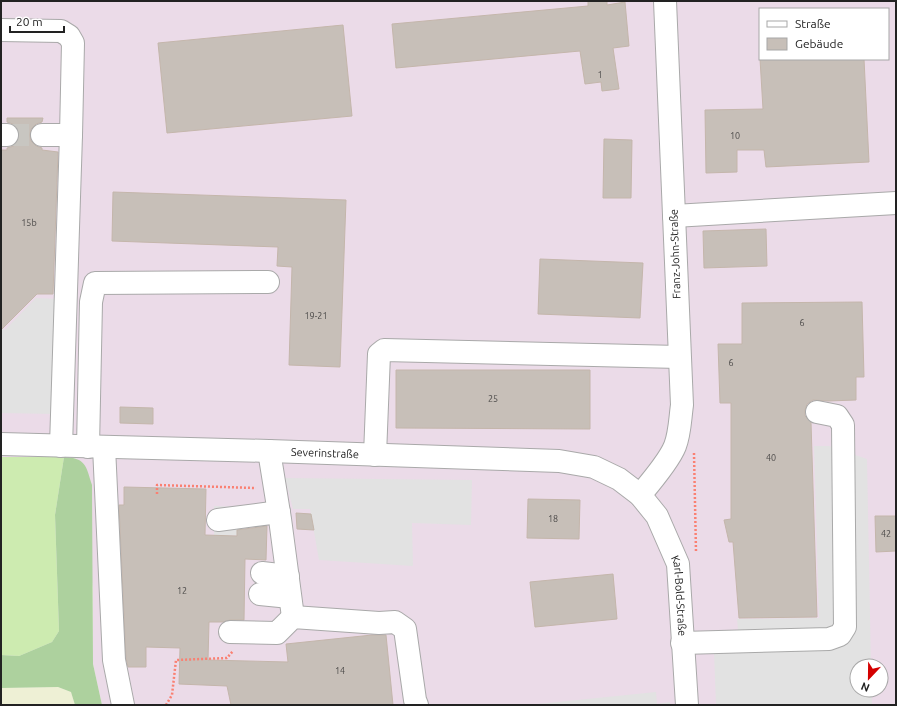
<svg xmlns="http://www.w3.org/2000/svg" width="897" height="706" viewBox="0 0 897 706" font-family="Ubuntu,sans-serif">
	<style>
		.industrial { fill: #ebdbe8; fill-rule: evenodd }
		.farmland { fill: #eef0d5 }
		.grass { fill: #cdebb0 }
		.forest { fill: #add19e }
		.parking { fill: #e2e2e2 }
		.building { fill: #c7bfb8; stroke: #c4b6ab }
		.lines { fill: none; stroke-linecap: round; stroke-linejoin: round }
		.minor-tunnel { stroke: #c8c6c1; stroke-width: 22; stroke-dasharray: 22 11; stroke-linecap: butt }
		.minor-casing { stroke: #a9a9a9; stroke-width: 24 }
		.path { stroke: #fa8072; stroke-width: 2.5; stroke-dasharray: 2 2; stroke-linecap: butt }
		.minor { stroke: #fff; stroke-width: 22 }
		.labels { text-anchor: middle; stroke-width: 3; stroke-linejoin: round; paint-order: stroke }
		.number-label { font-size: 9px; fill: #4b4948 }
		.street-label { font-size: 11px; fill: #222; stroke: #fff }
	</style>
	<rect width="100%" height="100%" fill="#f2efe9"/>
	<!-- industrial -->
	<path class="industrial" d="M1 1H896V705H102L93 664V588L75 458 1 457ZM760 9H888V59H760ZM857 666H881V690H857Z"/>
	<!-- farmland -->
	<path class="farmland" d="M58 687 71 692 75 705H1V688Z"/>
	<!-- grass -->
	<path class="grass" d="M1 457H64L55 515 59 631 52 642 19 656 1 655Z"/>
	<!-- forest -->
	<path class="forest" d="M64 457C86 458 86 466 92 485L93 664 102 705H75L71 692 58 687 1 688V655L19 656 52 642 59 631 55 515Z"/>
	<!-- parking -->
	<g class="parking">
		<path d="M36 298 57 299 53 414 1 413V327L5 330Z"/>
		<path d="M814 446H829L867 459 871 666H857V690H872V705H716L714 652 740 651 737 619 819 618Z"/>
		<path d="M285 478 472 480 471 525 412 523 413 566 319 560 310 509H293Z"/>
		<path d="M214 506 242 507V535L214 536Z"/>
		<path d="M656 692 657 704 670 702V705H528Z"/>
	</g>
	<!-- building -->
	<g class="building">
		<path d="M588 1H607V5L625 2 629 46 613 48 619 89 602 91 601 82 585 84 580 51 396 68 392 24 588 6Z"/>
		<path d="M343 25 352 116 167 133 158 43Z"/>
		<path d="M760 59H864L869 162 766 167 764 150H737V172L706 173 705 110 763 109Z"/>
		<path d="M7 118H43L42 122 36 124 31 129 30 135 31 141 36 146 42 148V150L58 152 53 294H37L1 330V150H7V148L14 146 18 141 19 135 18 128 13 124 7 122Z"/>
		<path d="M604 139 632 140 631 198H603Z"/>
		<path d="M113 192 346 200 340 367 289 365 292 267 277 266 278 247 112 241Z"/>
		<path d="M766 229 767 266 704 268 703 231Z"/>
		<path d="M540 259 643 263 640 318 538 314Z"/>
		<path d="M862 302 864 377H856V400L828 401 813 400 807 404 805 410V416L811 422 817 617 739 618 733 542H729L724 520 731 519V403H720L718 344H742V303Z"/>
		<path d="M396 370H590V429L396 428Z"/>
		<path d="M120 407 153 408V424L120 423Z"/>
		<path d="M124 487 206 489 205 535 237 536V530L267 526 266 560 245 559 244 620H230L223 622H209L208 660 288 662 286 644 372 635H386L393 705H231L227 686 179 684 180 648 146 647V667H128L126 658 119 505H124Z"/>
		<path d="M528 499 580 500 579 539 527 538Z"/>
		<path d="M296 513 311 514 314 530 297 529Z"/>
		<path d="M875 516H896V551L876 552Z"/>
		<path d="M613 574 617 619 535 627 530 582Z"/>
	</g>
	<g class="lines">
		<!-- minor-tunnel -->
		<path class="minor-tunnel" d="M7 135H42"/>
		<defs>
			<g id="minor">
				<path d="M1 30 61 31 69 36 73 43 71 135"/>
				<path d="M1 135H7"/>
				<path d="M42 135H71L61 446"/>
				<path d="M674 216 896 203"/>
				<path id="s1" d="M1 444 269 451 559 461 594 467 619 479 640 495 657 516 678 564 687 705"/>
				<path d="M88 447 91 302 95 283 268 282"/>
				<path d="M104 447 114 660 123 705"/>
				<path d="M269 451 280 519 293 617"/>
				<path d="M375 455 379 354 384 350 679 357"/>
				<path d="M640 495C651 482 669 461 675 446 680 433 680 419 682 405L665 1"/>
				<path d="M218 520 279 512"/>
				<path d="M262 573 288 576"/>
				<path d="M260 594 290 597"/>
				<path d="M230 632 277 633 293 617 379 623 395 622 405 629 415 700 417 705"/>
				<path d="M682 643 829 639 840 635 845 627 843 425 837 416 817 412"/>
			</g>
		</defs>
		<!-- minor casing -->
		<use href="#minor" class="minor-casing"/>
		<!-- path -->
		<g class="path">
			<path d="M694 453 696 552"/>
			<path d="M157 494V485L256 488"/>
			<path d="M166 705 172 695 176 660 227 658 233 651"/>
		</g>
		<!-- minor -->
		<use href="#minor" class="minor"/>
	</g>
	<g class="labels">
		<!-- number labels -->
		<g class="number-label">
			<text x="600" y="78">1</text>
			<text x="735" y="139">10</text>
			<text x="29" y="226">15b</text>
			<text x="316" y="319">19-21</text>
			<text x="802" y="326">6</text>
			<text x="731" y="366">6</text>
			<text x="493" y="402">25</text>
			<text x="771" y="461">40</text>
			<text x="553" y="522">18</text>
			<text x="886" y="537">42</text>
			<text x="182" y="594">12</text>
			<text x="340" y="674">14</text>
		</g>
		<!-- street labels -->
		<g class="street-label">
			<text transform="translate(675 254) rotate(-92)" y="4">Franz-John-Straße</text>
			<text dy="4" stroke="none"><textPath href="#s1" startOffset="324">Severinstraße</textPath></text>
			<text dy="4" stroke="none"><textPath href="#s1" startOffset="759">Karl-Bold-Straße</textPath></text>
		</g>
	</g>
	<!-- border -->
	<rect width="897" height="706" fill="none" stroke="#222222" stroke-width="4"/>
	<!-- legend -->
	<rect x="759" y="8" width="130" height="52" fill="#ffffff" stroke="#a7a7a7"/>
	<rect x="767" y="21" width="20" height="6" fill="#ffffff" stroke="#a7a7a7"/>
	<text x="795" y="28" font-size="12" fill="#222222">Straße</text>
	<rect x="767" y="38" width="20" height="12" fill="#c7bfb8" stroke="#a7a7a7"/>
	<text x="795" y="48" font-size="12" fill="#222222">Gebäude</text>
	<!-- north arrow -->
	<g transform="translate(869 678) rotate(202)"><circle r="19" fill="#ffffff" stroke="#a7a7a7"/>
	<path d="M0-3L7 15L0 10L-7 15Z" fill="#d40000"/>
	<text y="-6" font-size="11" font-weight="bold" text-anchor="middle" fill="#222222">N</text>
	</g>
	<!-- scale -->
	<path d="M10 26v6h54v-6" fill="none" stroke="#222222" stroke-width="2"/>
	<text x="16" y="26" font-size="12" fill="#222222" stroke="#ffffff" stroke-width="3" paint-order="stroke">20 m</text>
</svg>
